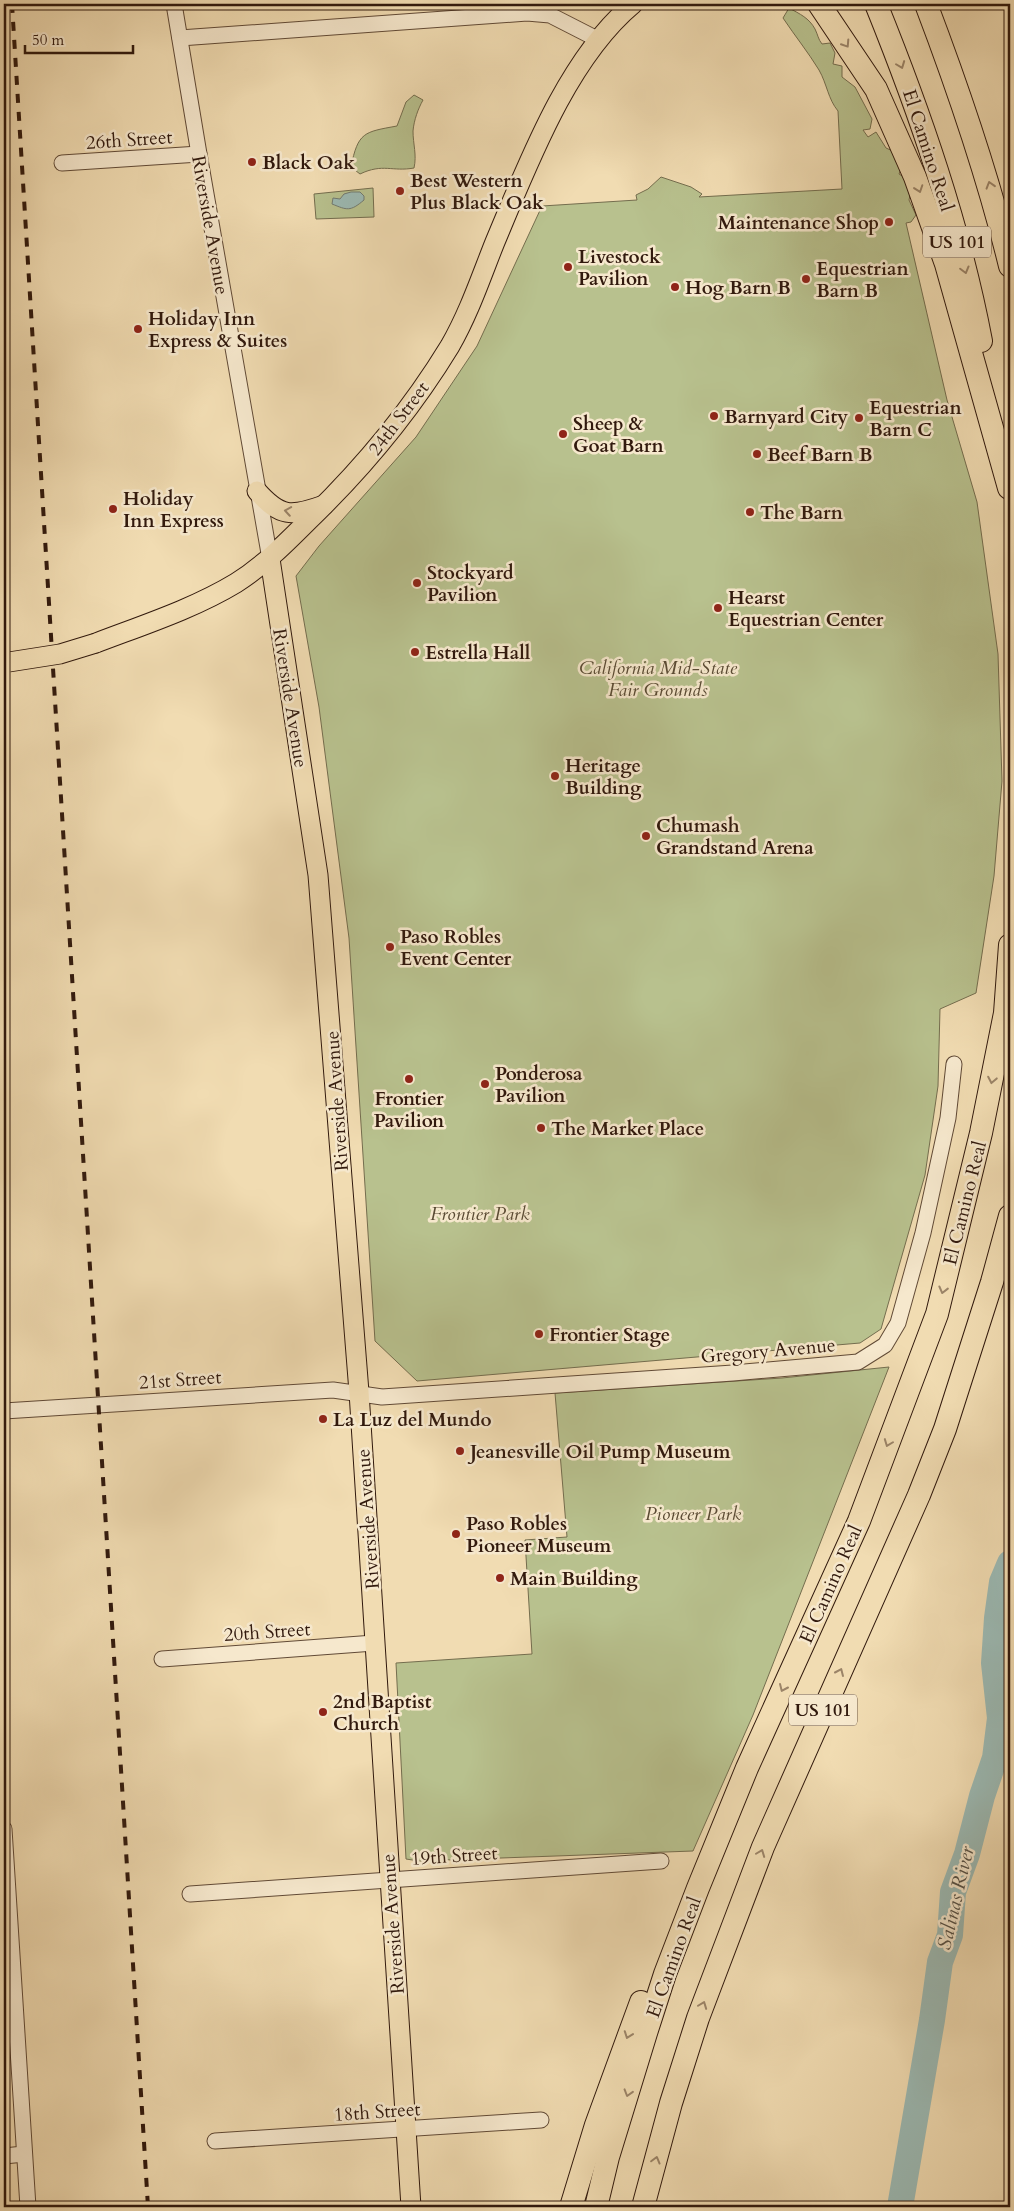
<svg xmlns="http://www.w3.org/2000/svg" width="1014" height="2211" viewBox="0 0 1014 2211" font-family="Cardo,serif">
	<style>
		.green { fill: #b8c18e; stroke: #746d4e }
		.water { fill: #9cbab4; stroke: #717a71 }
		.lines { fill: none; stroke-linecap: round; stroke-linejoin: round }
		.river { stroke: #9cbab4; stroke-width: 26 }
		.minor-casing { stroke: #614a36; stroke-width: 17 }
		.major-casing { stroke: #31190d; stroke-width: 21 }
		.highway-casing { stroke: #31190d; stroke-width: 24 }
		.minor { stroke: #f6e8cd; stroke-width: 15 }
		.major { stroke: #f1dcb2; stroke-width: 19 }
		.highway { stroke: #f1dcb2; stroke-width: 22 }
		.rail { stroke: #31190d; stroke-width: 4; stroke-dasharray: 9 9; stroke-linecap: butt }
		.major-bridge-casing { stroke: #31190d; stroke-width: 21; stroke-linecap: butt }
		.major-bridge { stroke: #f1dcb2; stroke-width: 19 }
		.oneway { stroke: #9b8468 }
		.poi-dot { fill: #8f2418; stroke: #f6e8cd; stroke-width: 2 }
		.labels { text-anchor: middle; stroke-width: 5; stroke-linejoin: round; paint-order: stroke }
		.shield { fill: #f6e8cd; stroke: #6c5747; stroke-width: 1 }
		.shield-label { font-size: 18px; font-weight: bold; fill: #31190d }
		.street-label { font-size: 19px; fill: #31190d; stroke: #f6e8cd }
		.poi-label { font-size: 19px; font-weight: bold; fill: #31190d; stroke: #f6e8cd; text-anchor: start }
		.park-label { font-size: 19px; font-style: italic; fill: #5a4b34; stroke: #f6e8cd }
		.water-label { font-size: 20px; font-style: italic; fill: #565147; stroke: #f6e8cd }
	</style>
	<rect width="100%" height="100%" fill="#f1dcb2"/>
	<filter id="stains"><feTurbulence type="fractalNoise" baseFrequency=".004" numOctaves="4"/><feColorMatrix values="0 0 0 0 .2 0 0 0 0 .09 0 0 0 0 .02 0 0 0 .5 -.17"/></filter>
	<radialGradient id="worn" r=".72"><stop offset=".6" stop-color="#630" stop-opacity="0"/><stop offset="1" stop-color="#630" stop-opacity=".3"/></radialGradient>
	<!-- green -->
	<g class="green">
		<path d="M789 8C800 14 809 18 815 29 818 35 818 39 822 44L830 43 835 53 833 64 842 66V77L855 87 872 119 870 129 863 130 868 137 876 132 886 148 895 152 903 164 899 174 907 179 911 190 909 200 916 215 911 222 906 223 947 400 977 502 998 654 1002 781 994 876 976 993 940 1009 938 1086 925 1175 881 1329 860 1343 417 1381 375 1341 349 938 319 707 296 576 319 546 416 437 477 346 542 206 637 200 636 195 648 189 661 177 691 187 702 194 699 197 842 189 838 111C828 99 827 84 819 70 808 52 795 36 783 18Z"/>
		<path d="M414 95 423 100C418 109 414 120 413 131 413 144 417 155 414 168 392 172 383 163 360 174L351 167C358 132 364 132 397 126L406 102Z"/>
		<path d="M373 188 374 217 316 219 314 194Z"/>
		<path d="M889 1367 753 1715 693 1851 419 1861 406 1859 396 1663 532 1654 525 1540 567 1537 555 1393 782 1378Z"/>
	</g>
	<!-- water -->
	<path class="water" d="M351 192H360L364 196V200C350 212 347 210 332 204L333 198 340 199 344 194Z"/>
	<g class="lines">
		<!-- river -->
		<path class="river" d="M900 2207 932 2020 940 1962 950 1935 953 1892 967 1854 982 1796 995 1758 1000 1718 994 1663 997 1618 1002 1582 1010 1563"/>
		<defs>
			<g id="minor">
				<path d="M174 4 199 154 270 559"/>
				<path d="M180 38 527 13 550 15 597 39"/>
				<path d="M62 163 199 154"/>
				<path d="M4 1411 333 1390 382 1397 733 1373 858 1362 885 1345 898 1323 923 1233 948 1118 954 1064"/>
				<path d="M162 1659 374 1643"/>
				<path d="M4 1829 28 2207"/>
				<path d="M190 1894 661 1861"/>
				<path d="M215 2141 541 2120"/>
				<path d="M4 2156 24 2154"/>
			</g>
			<g id="major">
				<path d="M257 491C280 517 291 517 324 505"/>
				<path d="M270 559 318 875 359 1392 411 2207"/>
				<path d="M96 643C143 625 193 609 236 583 263 566 285 544 308 521 362 469 411 410 450 346 469 313 481 277 495 242 528 164 567 59 633 4"/>
			</g>
			<g id="highway">
				<path d="M819 4 876 89 915 177 946 264 1009 488"/>
				<path d="M876 4C920 113 959 225 981 341"/>
				<path d="M926 4C959 91 988 175 1010 266"/>
				<path d="M571 2207 596 2125 641 2002"/>
				<path d="M596 2207 608 2157 646 2033 665 1974 698 1888 747 1768 859 1521 937 1314 981 1133 1005 1013 1010 945"/>
				<path d="M643 2207 671 2103 698 2018 763 1847 919 1495 945 1429 992 1282 1010 1216"/>
			</g>
		</defs>
		<!-- minor casing -->
		<use href="#minor" class="minor-casing"/>
		<!-- major casing -->
		<use href="#major" class="major-casing"/>
		<!-- highway casing -->
		<use href="#highway" class="highway-casing"/>
		<!-- minor -->
		<use href="#minor" class="minor"/>
		<!-- major -->
		<use href="#major" class="major"/>
		<!-- highway -->
		<use href="#highway" class="highway"/>
		<!-- rail -->
		<path class="rail" d="M12 4 148 2207"/>
		<defs>
			<path id="major-bridge" d="M9 662 60 654 96 643"/>
		</defs>
		<!-- major-bridge casing -->
		<use href="#major-bridge" class="major-bridge-casing"/>
		<!-- major-bridge -->
		<use href="#major-bridge" class="major-bridge"/>
	</g>
	<!-- one-way arrows -->
	<defs><path id="oneway-chevron" d="M-2-3.5L2.5 0L-2 3.5" fill="none" stroke-width="1.6" stroke-linecap="round" stroke-linejoin="round" transform="scale(1.25)"/></defs>
	<g class="oneway">
		<use href="#oneway-chevron" transform="translate(846 44) rotate(57)"/>
		<use href="#oneway-chevron" transform="translate(901 65) rotate(69)"/>
		<use href="#oneway-chevron" transform="translate(990 185) rotate(-107)"/>
		<use href="#oneway-chevron" transform="translate(919 189) rotate(71)"/>
		<use href="#oneway-chevron" transform="translate(965 270) rotate(75)"/>
		<use href="#oneway-chevron" transform="translate(288 511) rotate(-171)"/>
		<use href="#oneway-chevron" transform="translate(992 1080) rotate(101)"/>
		<use href="#oneway-chevron" transform="translate(943 1290) rotate(104)"/>
		<use href="#oneway-chevron" transform="translate(888 1443) rotate(111)"/>
		<use href="#oneway-chevron" transform="translate(840 1672) rotate(-66)"/>
		<use href="#oneway-chevron" transform="translate(783 1688) rotate(114)"/>
		<use href="#oneway-chevron" transform="translate(761 1853) rotate(-69)"/>
		<use href="#oneway-chevron" transform="translate(703 2005) rotate(-69)"/>
		<use href="#oneway-chevron" transform="translate(628 2035) rotate(110)"/>
		<use href="#oneway-chevron" transform="translate(628 2093) rotate(107)"/>
		<use href="#oneway-chevron" transform="translate(656 2160) rotate(-75)"/>
	</g>
	<!-- markers -->
	<g class="poi-dot">
		<circle cx="252" cy="162" r="5"/>
		<circle cx="400" cy="191" r="5"/>
		<circle cx="889" cy="222" r="5"/>
		<circle cx="568" cy="267" r="5"/>
		<circle cx="806" cy="279" r="5"/>
		<circle cx="675" cy="287" r="5"/>
		<circle cx="138" cy="329" r="5"/>
		<circle cx="714" cy="416" r="5"/>
		<circle cx="859" cy="418" r="5"/>
		<circle cx="563" cy="434" r="5"/>
		<circle cx="757" cy="454" r="5"/>
		<circle cx="113" cy="509" r="5"/>
		<circle cx="750" cy="512" r="5"/>
		<circle cx="417" cy="583" r="5"/>
		<circle cx="718" cy="608" r="5"/>
		<circle cx="415" cy="652" r="5"/>
		<circle cx="555" cy="776" r="5"/>
		<circle cx="646" cy="836" r="5"/>
		<circle cx="390" cy="947" r="5"/>
		<circle cx="409" cy="1079" r="5"/>
		<circle cx="485" cy="1084" r="5"/>
		<circle cx="541" cy="1128" r="5"/>
		<circle cx="539" cy="1334" r="5"/>
		<circle cx="323" cy="1419" r="5"/>
		<circle cx="460" cy="1451" r="5"/>
		<circle cx="456" cy="1534" r="5"/>
		<circle cx="500" cy="1578" r="5"/>
		<circle cx="323" cy="1712" r="5"/>
	</g>
	<g class="labels">
		<!-- shield labels -->
		<g class="shield">
			<rect x="923" y="226.5" width="68" height="31" rx="4"/>
			<rect x="789" y="1694.5" width="68" height="31" rx="4"/>
		</g>
		<g class="shield-label">
			<text x="957" y="248">US 101</text>
			<text x="823" y="1716">US 101</text>
		</g>
		<!-- street labels -->
		<g class="street-label">
			<text transform="translate(129 139) rotate(-4)" y="7">26th Street</text>
			<text transform="translate(929 150) rotate(72)" y="7">El Camino Real</text>
			<text transform="translate(211 225) rotate(80)" y="7">Riverside Avenue</text>
			<text transform="translate(398 418) rotate(-53)" y="7">24th Street</text>
			<text transform="translate(291 698) rotate(81)" y="7">Riverside Avenue</text>
			<text transform="translate(336 1101) rotate(-94)" y="7">Riverside Avenue</text>
			<text transform="translate(964 1203) rotate(-76)" y="7">El Camino Real</text>
			<text transform="translate(768 1350) rotate(-5)" y="7">Gregory Avenue</text>
			<text transform="translate(180 1379) rotate(-4)" y="7">21st Street</text>
			<text transform="translate(367 1519) rotate(-94)" y="7">Riverside Avenue</text>
			<text transform="translate(830 1584) rotate(-66)" y="7">El Camino Real</text>
			<text transform="translate(267 1631) rotate(-4)" y="7">20th Street</text>
			<text transform="translate(454 1855) rotate(-4)" y="7">19th Street</text>
			<text transform="translate(392 1924) rotate(-94)" y="7">Riverside Avenue</text>
			<text transform="translate(673 1957) rotate(-70)" y="7">El Camino Real</text>
			<text transform="translate(377 2111) rotate(-4)" y="7">18th Street</text>
		</g>
		<!-- poi labels -->
		<g class="poi-label">
			<text x="262" y="169">Black Oak</text>
			<text x="410" y="187">Best Western<tspan x="410" dy="22">Plus Black Oak</tspan></text>
			<text x="879" y="229" text-anchor="end">Maintenance Shop</text>
			<text x="578" y="263">Livestock<tspan x="578" dy="22">Pavilion</tspan></text>
			<text x="816" y="275">Equestrian<tspan x="816" dy="22">Barn B</tspan></text>
			<text x="685" y="294">Hog Barn B</text>
			<text x="148" y="325">Holiday Inn<tspan x="148" dy="22">Express &amp; Suites</tspan></text>
			<text x="869" y="414">Equestrian<tspan x="869" dy="22">Barn C</tspan></text>
			<text x="724" y="423">Barnyard City</text>
			<text x="573" y="430">Sheep &amp;<tspan x="573" dy="22">Goat Barn</tspan></text>
			<text x="767" y="461">Beef Barn B</text>
			<text x="123" y="505">Holiday<tspan x="123" dy="22">Inn Express</tspan></text>
			<text x="760" y="519">The Barn</text>
			<text x="427" y="579">Stockyard<tspan x="427" dy="22">Pavilion</tspan></text>
			<text x="728" y="604">Hearst<tspan x="728" dy="22">Equestrian Center</tspan></text>
			<text x="425" y="659">Estrella Hall</text>
			<text x="565" y="772">Heritage<tspan x="565" dy="22">Building</tspan></text>
			<text x="656" y="832">Chumash<tspan x="656" dy="22">Grandstand Arena</tspan></text>
			<text x="400" y="943">Paso Robles<tspan x="400" dy="22">Event Center</tspan></text>
			<text x="495" y="1080">Ponderosa<tspan x="495" dy="22">Pavilion</tspan></text>
			<text x="409" y="1105" text-anchor="middle">Frontier<tspan x="409" dy="22">Pavilion</tspan></text>
			<text x="551" y="1135">The Market Place</text>
			<text x="549" y="1341">Frontier Stage</text>
			<text x="333" y="1426">La Luz del Mundo</text>
			<text x="470" y="1458">Jeanesville Oil Pump Museum</text>
			<text x="466" y="1530">Paso Robles<tspan x="466" dy="22">Pioneer Museum</tspan></text>
			<text x="510" y="1585">Main Building</text>
			<text x="333" y="1708">2nd Baptist<tspan x="333" dy="22">Church</tspan></text>
		</g>
		<!-- park labels -->
		<g class="park-label">
			<text x="658" y="674">California Mid-State<tspan x="658" dy="22">Fair Grounds</tspan></text>
			<text x="480" y="1220">Frontier Park</text>
			<text x="693" y="1520">Pioneer Park</text>
		</g>
		<!-- water labels -->
		<g class="water-label">
			<text transform="translate(955 1898) rotate(-77)" y="7">Salinas River</text>
		</g>
	</g>
	<!-- margin -->
	<rect width="1014" height="2211" fill="none" stroke="#f1dcb2" stroke-width="20"/>
	<rect x="5" y="5" width="1004" height="2201" fill="none" stroke="#31190d" stroke-width="2.5"/>
	<rect x="10" y="10" width="994" height="2191" fill="none" stroke="#31190d"/>
	<!-- scale -->
	<path d="M25 45v8h108v-8" fill="none" stroke="#31190d" stroke-width="2.5"/>
	<text x="32" y="45" font-size="15" fill="#31190d" stroke="#f6e8cd" stroke-width="4" paint-order="stroke">50 m</text>
	<rect width="100%" height="100%" filter="url(#stains)"/>
	<rect width="100%" height="100%" fill="url(#worn)"/>
</svg>
